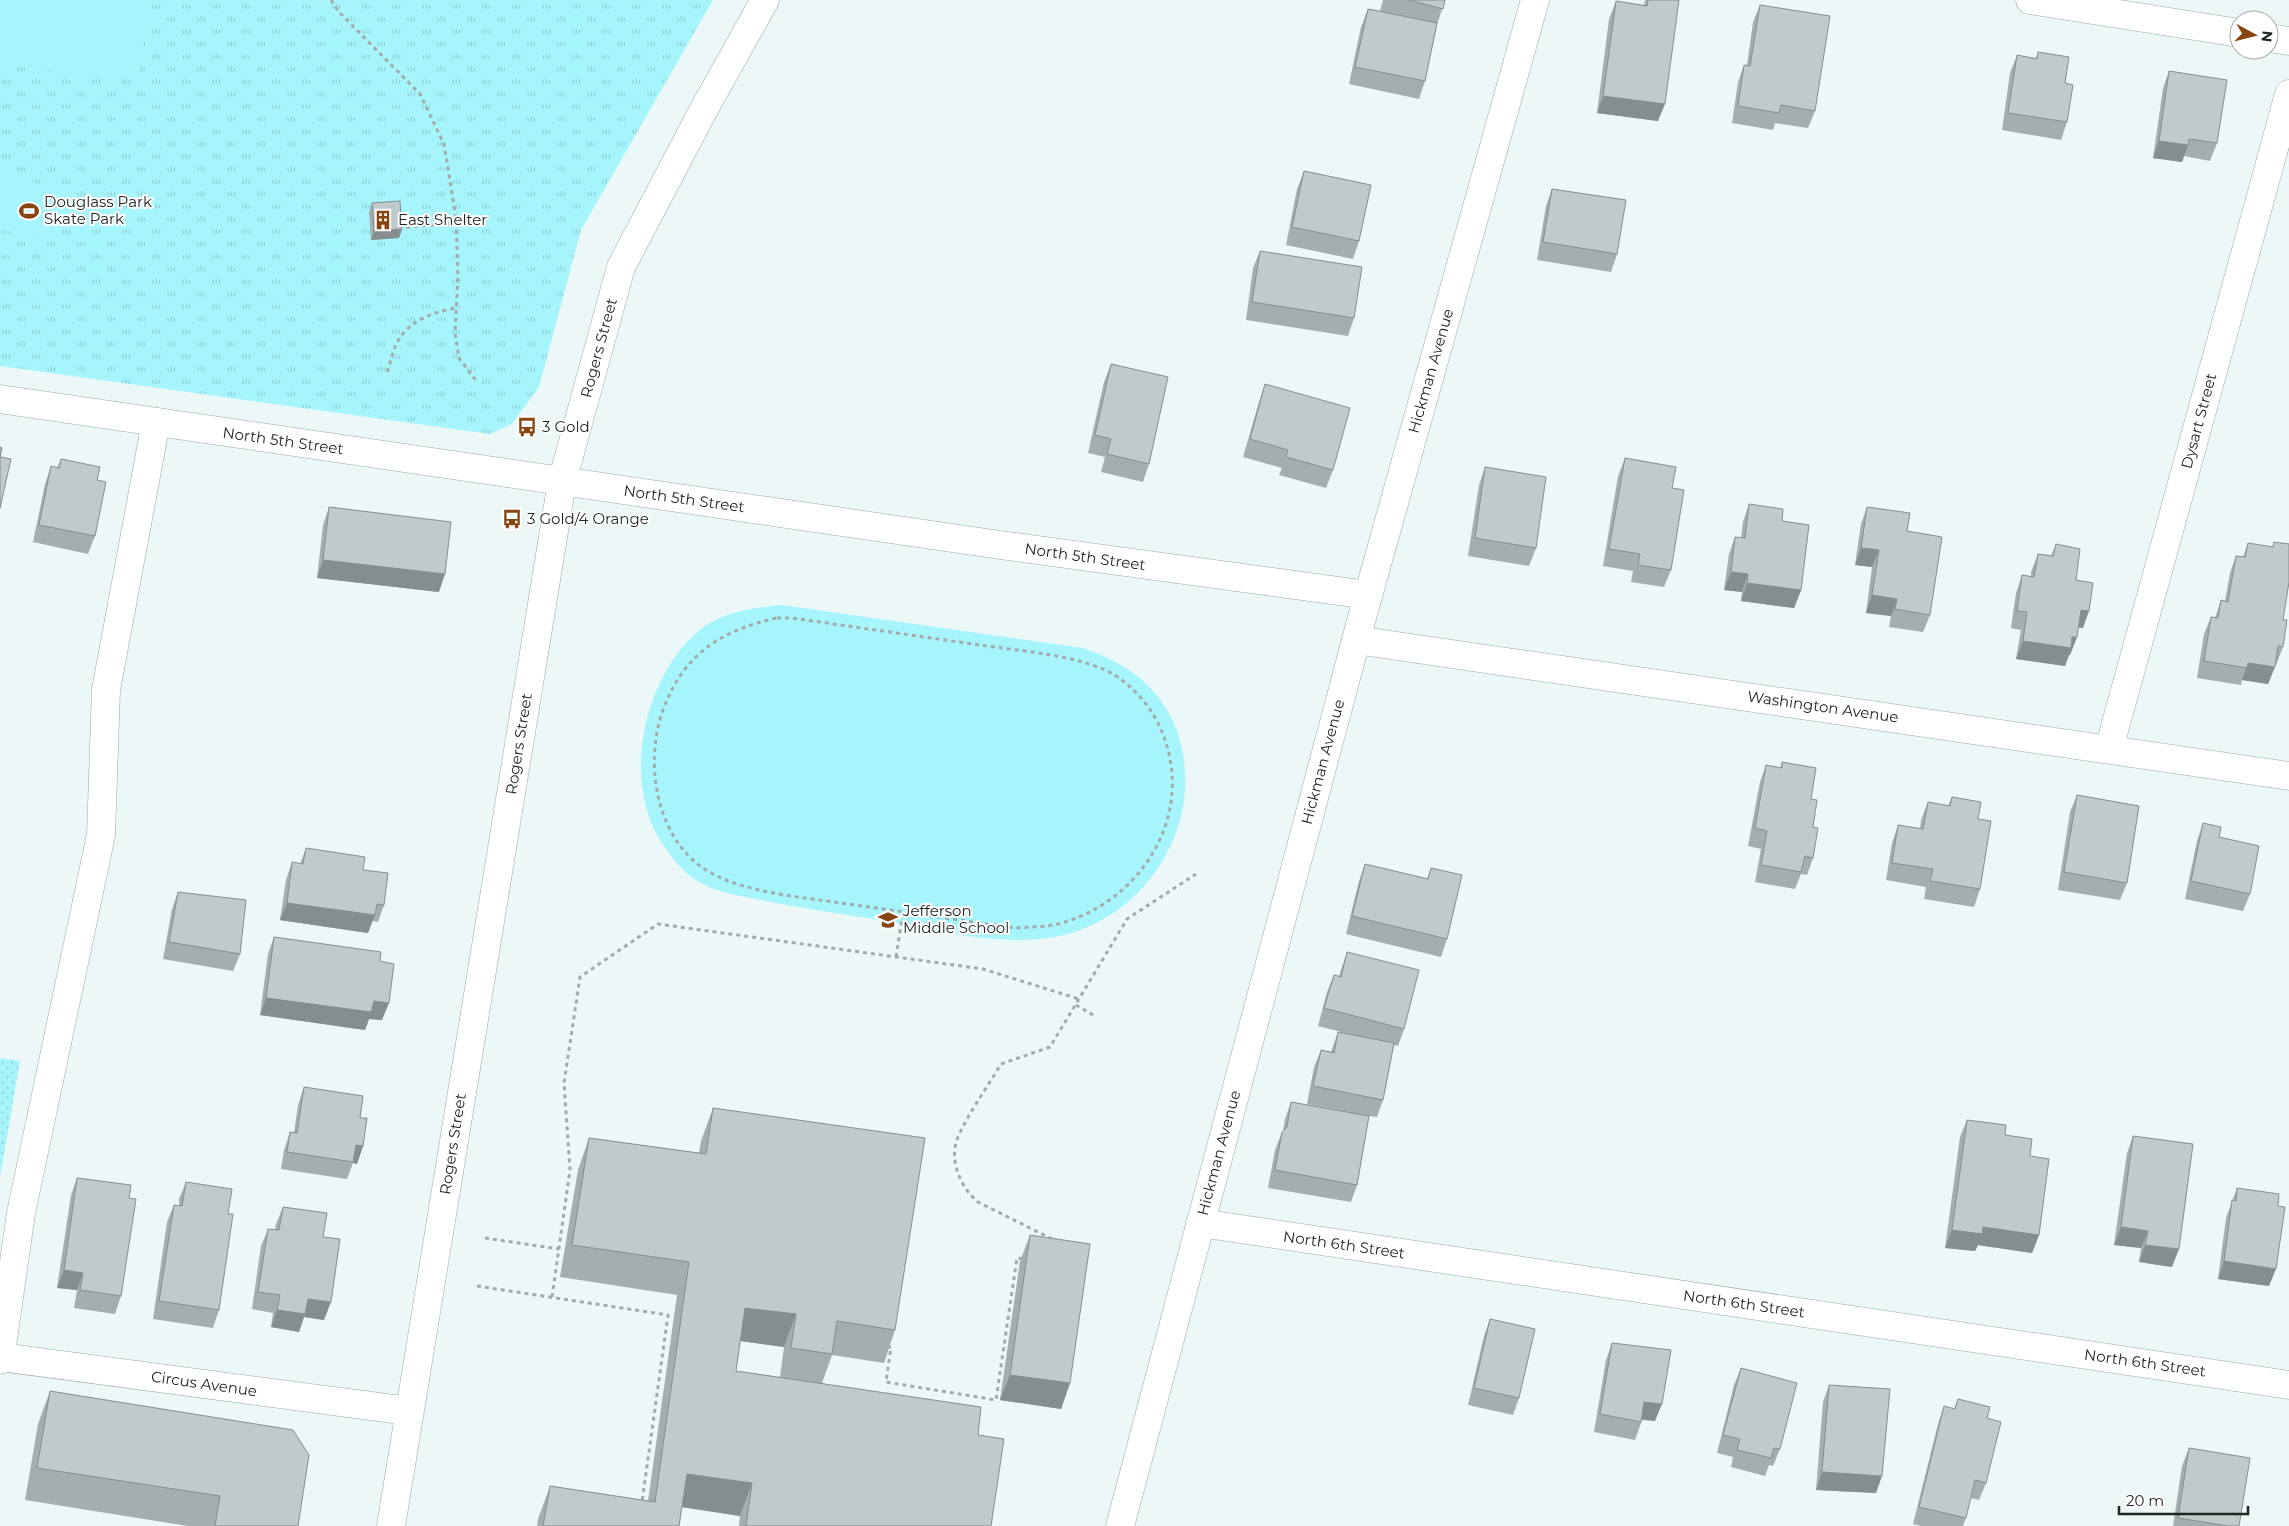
<svg xmlns="http://www.w3.org/2000/svg" width="2289" height="1526" viewBox="0 0 2289 1526" font-family="Montserrat,sans-serif">
	<style>
		.grass { fill: url(#grass-dots) }
		.park { fill: url(#park-tufts) }
		.pitch { fill: #a6f5fc }
		.lines { fill: none; stroke-linecap: round; stroke-linejoin: round }
		.minor-casing { stroke: #9ba6a7; stroke-width: 29 }
		.path { stroke: #a2abab; stroke-width: 3; stroke-dasharray: 4 4; stroke-linecap: butt }
		.minor { stroke: #fff; stroke-width: 28 }
		.wall { fill: #a4aeaf; fill-rule: evenodd }
		.shaded-wall { fill: #868d8e }
		.building { fill: #bfcacb; stroke: #868d8e }
		.labels { text-anchor: middle; stroke-width: 4; stroke-linejoin: round; paint-order: stroke }
		.poi-label { font-size: 15px; fill: #202525; stroke: #fff; text-anchor: start }
		.street-label { font-size: 15px; fill: #202525; stroke: #fff }
	</style>
	<defs>
		<pattern id="grass-dots" width="8" height="8" patternUnits="userSpaceOnUse" patternTransform="scale(1.25)"><rect width="8" height="8" fill="#a6f5fc"/><path d="M2 2h.1M6 6h.1" fill="none" stroke="#8fd2d8" stroke-width="1.8" stroke-linecap="round"/></pattern>
		<pattern id="park-tufts" width="24" height="20" patternUnits="userSpaceOnUse" patternTransform="scale(1.25)"><rect width="24" height="20" fill="#a6f5fc"/><path d="M3 7l-1-3M5 7V3M7 7l1-3M15 17l-1-3M17 17v-4M19 17l1-3" fill="none" stroke="#8fd2d8"/></pattern>
	</defs>
	<rect width="100%" height="100%" fill="#ecf7f8"/>
	<!-- grass -->
	<path class="grass" d="M0 1058 20 1061 0 1177Z"/>
	<!-- park -->
	<path class="park" d="M0 0H713L581 230 539 387 512 424 490 434 0 366Z"/>
	<!-- pitch -->
	<g class="pitch">
		<path d="M0 0H150L138 81 0 64Z"/>
		<path d="M0 168 59 193 55 236 0 230Z"/>
		<path d="M782 605 1083 648C1135 665 1174 699 1183 754 1199 844 1130 932 1039 939 986 944 927 928 874 919 835 913 795 907 756 899 736 895 714 892 696 880 680 870 665 849 656 833 623 770 647 672 701 629 724 611 755 608 782 605Z"/>
	</g>
	<g class="lines">
		<defs>
			<g id="minor">
				<path d="M2030 0 2239 33"/>
				<path d="M2269 38 2289 41"/>
				<path d="M0 399 1000 545 1368 595"/>
				<path d="M1356 640 2289 776"/>
				<path d="M2109 749 2289 94"/>
				<path d="M1200 1223 2289 1385"/>
				<path d="M0 1357 409 1411"/>
				<path d="M0 1360 21 1213 101 835 106 690 156 422"/>
				<path d="M391 1526 562 482 621 267 704 109 765 0"/>
				<path d="M1120 1526 1363 614 1535 0"/>
			</g>
		</defs>
		<!-- minor casing -->
		<use href="#minor" class="minor-casing"/>
		<!-- path -->
		<g class="path">
			<path d="M331 0 339 12 420 94 444 144 456 218 458 276 455 333 459 358 477 382"/>
			<path d="M398 228 456 223"/>
			<path d="M387 372C391 362 393 348 399 339 412 319 434 312 456 308"/>
			<path d="M777 618H792C855 627 917 636 980 645 1018 651 1087 655 1119 678 1146 697 1164 726 1170 759 1184 831 1134 901 1065 922 1049 927 1033 927 1016 928 958 920 899 911 841 903 801 897 749 893 713 874 657 845 643 765 663 710 683 655 721 630 777 618Z"/>
			<path d="M896 957 903 912"/>
			<path d="M1076 1005 1093 1015"/>
			<path d="M485 1238 559 1249"/>
			<path d="M1052 1239 978 1202C961 1188 948 1160 958 1137 969 1112 987 1088 1001 1064L1050 1047 1127 919 1196 874"/>
			<path d="M477 1286 668 1315 642 1502"/>
			<path d="M552 1297 570 1170 564 1083 580 977 658 924 983 969 1079 999"/>
			<path d="M887 1347H891L886 1382 996 1400 1017 1258 1024 1259"/>
		</g>
		<!-- minor -->
		<use href="#minor" class="minor"/>
	</g>
	<!-- wall -->
	<g class="wall">
		<path d="M1383 0H1445L1437 25 1425 81 1419 99 1349 84 1361 27 1368 9 1380 11Z"/>
		<path d="M1645 0H1679L1658 121 1597 113 1609 19 1616 1 1644 5Z"/>
		<path d="M1760 5 1815 111 1808 128 1775 123 1773 130 1732 123 1738 82 1744 65H1747L1753 22Z"/>
		<path d="M2038 52 2067 122 2061 140 2002 130 2010 73 2017 55 2036 58Z"/>
		<path d="M2169 71 2217 143 2210 161 2184 156 2182 162 2153 158 2163 88Z"/>
		<path d="M1304 171 1359 241 1353 259 1286 245 1297 189Z"/>
		<path d="M1552 189 1617 254 1611 272 1537 260 1546 206Z"/>
		<path d="M372 203 402 229 399 238 371 240 369 212Z"/>
		<path d="M1260 251 1354 318 1348 336 1246 320 1253 268Z"/>
		<path d="M1111 364 1149 464 1143 482 1101 472 1105 457 1088 453 1104 382Z"/>
		<path d="M1265 384 1333 470 1326 488 1279 475 1282 468 1243 457 1259 402Z"/>
		<path d="M1625 458 1672 488 1671 570 1664 587 1631 582 1633 571 1603 566 1618 476Z"/>
		<path d="M61 459 97 480 95 536 88 554 33 542 45 484 51 466 57 468Z"/>
		<path d="M1485 467 1536 548 1529 566 1468 556 1479 485Z"/>
		<path d="M1749 504 1782 521 1801 590 1794 608 1741 601 1742 592 1724 590 1729 554 1735 537 1741 538 1743 522Z"/>
		<path d="M329 507 439 592 317 578 323 525Z"/>
		<path d="M1867 507 1907 531 1930 615 1923 632 1889 627 1891 616 1866 613 1872 567 1855 565 1861 524Z"/>
		<path d="M2274 542 2283 620V647L2276 665 2275 664 2268 684 2242 680 2241 685 2197 678 2204 634 2211 617 2215 618 2221 600 2225 601 2230 573 2236 556 2243 557 2248 543 2272 547Z"/>
		<path d="M2056 544 2076 580 2083 628 2078 627 2077 637 2070 655H2069L2065 666 2016 659 2021 630 2011 628 2016 593 2022 575 2031 577V572L2038 554 2051 556Z"/>
		<path d="M1782 762 1811 799 1813 858 1807 875 1801 874 1795 889 1755 882 1761 849 1748 846 1760 782 1766 765 1780 768Z"/>
		<path d="M2077 795 2127 883 2120 900 2058 890 2070 812Z"/>
		<path d="M1952 797 1978 819 1980 889 1974 907 1924 899 1926 887 1886 880 1892 843 1898 825 1920 829 1921 820 1928 802 1948 806Z"/>
		<path d="M2203 823 2250 894 2243 911 2185 899 2197 841Z"/>
		<path d="M306 848 363 870 384 905 378 922 372 921 368 933 280 920 286 880 292 862 300 864Z"/>
		<path d="M1365 864 1427 879 1431 868 1447 939 1441 957 1346 934 1359 881Z"/>
		<path d="M178 892 240 954 233 971 163 959 172 909Z"/>
		<path d="M274 937 380 961 382 1020 369 1019 365 1030 260 1015 268 954Z"/>
		<path d="M1347 952 1404 1029 1398 1046 1394 1045 1383 1100 1377 1117 1369 1116 1357 1185 1351 1202 1268 1188 1275 1150 1282 1132 1283 1131 1285 1119 1291 1102 1354 1113 1307 1104 1314 1067 1321 1050 1331 1052 1338 1032 1357 1036 1318 1026 1327 992 1334 975 1339 976Z"/>
		<path d="M304 1087 360 1118 363 1146 357 1164 353 1163 347 1179 281 1169 284 1150 290 1132 294 1133 298 1105Z"/>
		<path d="M713 1108 895 1330 884 1363 832 1355 822 1383 978 1435 991 1526H739L740 1516 682 1507 679 1526H537L538 1519 550 1486 648 1501 677 1295 560 1277 578 1170 589 1138 699 1153 701 1141ZM740 1341 784 1347 780 1377 736 1371Z"/>
		<path d="M1967 1120 2005 1135 2030 1156 2039 1235 2032 1253 1978 1245 1975 1251 1945 1248 1960 1137Z"/>
		<path d="M2133 1136 2172 1267 2139 1262 2141 1248 2114 1245 2127 1153Z"/>
		<path d="M77 1178 129 1198 121 1296 115 1314 74 1308 77 1290 57 1288 71 1195Z"/>
		<path d="M186 1182 228 1214 219 1310 213 1328 153 1319 167 1222 174 1205H179V1199Z"/>
		<path d="M2237 1188 2269 1286 2218 1279 2226 1218Z"/>
		<path d="M283 1207 323 1237 324 1320 304 1317 299 1332 271 1327 273 1313 252 1309 261 1246 268 1229 275 1230 276 1224Z"/>
		<path d="M1030 1235 1070 1383 1061 1409 1000 1400 1020 1261Z"/>
		<path d="M1490 1319 1519 1398 1513 1415 1468 1405 1484 1336Z"/>
		<path d="M1612 1343 1655 1421 1642 1420 1635 1440 1594 1432 1606 1360Z"/>
		<path d="M1741 1368 1780 1449 1773 1466 1769 1465 1765 1476 1731 1467 1733 1457 1717 1453 1734 1385Z"/>
		<path d="M1829 1385 1876 1493 1816 1490 1823 1402Z"/>
		<path d="M50 1391 298 1526H188L25 1500 38 1424Z"/>
		<path d="M1958 1399 1987 1418 1986 1483 1979 1500 1970 1498 1966 1518 1963 1526H1921L1913 1524 1938 1424 1944 1406 1954 1409Z"/>
		<path d="M2189 1448 2239 1526H2173L2182 1466Z"/>
	</g>
	<!-- shaded-wall -->
	<g class="shaded-wall">
		<path d="M1603 96 1665 104 1658 121 1597 113Z"/>
		<path d="M2159 141 2188 145 2182 162 2153 158Z"/>
		<path d="M402 229 399 238 371 240 374 231Z"/>
		<path d="M1861 548 1879 550 1872 567 1855 565Z"/>
		<path d="M323 560 445 574 439 592 317 578Z"/>
		<path d="M1731 572 1748 574 1742 592 1724 590Z"/>
		<path d="M1747 583 1801 590 1794 608 1741 601Z"/>
		<path d="M1872 595 1897 599 1891 616 1866 613Z"/>
		<path d="M2081 610 2089 611 2083 628 2074 627Z"/>
		<path d="M2072 637H2077L2070 655H2069L2065 666 2016 659 2023 641Z"/>
		<path d="M2248 663 2275 667 2268 684 2242 680Z"/>
		<path d="M287 903 375 915 368 933 280 920Z"/>
		<path d="M266 998 374 1001 389 1003 382 1020 369 1019 365 1030 260 1015Z"/>
		<path d="M356 1145 363 1146 357 1164 353 1163Z"/>
		<path d="M1983 1227 2039 1235 2032 1253 1978 1245 1975 1251 1945 1248 1952 1230Z"/>
		<path d="M2121 1227 2148 1231 2141 1248 2114 1245Z"/>
		<path d="M2145 1245 2179 1249 2172 1267 2139 1262Z"/>
		<path d="M2224 1261 2276 1269 2269 1286 2218 1279Z"/>
		<path d="M64 1270 83 1273 77 1290 57 1288Z"/>
		<path d="M308 1299 331 1302 324 1320 304 1317 299 1332 271 1327 277 1310Z"/>
		<path d="M745 1308 796 1314 784 1347 733 1340Z"/>
		<path d="M1010 1375 1070 1383 1061 1409 1000 1400Z"/>
		<path d="M1644 1402 1662 1404 1655 1421 1638 1419Z"/>
		<path d="M1822 1472 1882 1476 1876 1493 1816 1490Z"/>
		<path d="M687 1474 752 1483 740 1516 675 1506Z"/>
	</g>
	<!-- building -->
	<g class="building">
		<path d="M1409 0H1445L1443 9Z"/>
		<path d="M1648 0H1679L1665 104 1603 96 1616 1 1647 6Z"/>
		<path d="M1760 5 1830 16 1815 111 1781 105 1779 113 1738 106 1744 65 1750 66Z"/>
		<path d="M1368 9 1437 23 1425 81 1355 67Z"/>
		<path d="M2038 52 2069 57 2065 83 2073 85 2067 122 2008 113 2017 55 2037 59Z"/>
		<path d="M2169 71 2227 80 2217 143 2189 139 2188 145 2159 141Z"/>
		<path d="M1304 171 1371 185 1359 241 1292 227Z"/>
		<path d="M1552 189 1626 200 1617 254 1543 242Z"/>
		<path d="M400 201 402 229 374 231 372 203Z"/>
		<path d="M1260 251 1362 267 1354 318 1252 302Z"/>
		<path d="M1111 364 1168 377 1149 464 1107 454 1111 439 1095 435Z"/>
		<path d="M1265 384 1350 408 1333 470 1286 457 1288 450 1250 439Z"/>
		<path d="M0 447 2 448 0 457 11 459 0 508Z"/>
		<path d="M1625 458 1676 467 1672 488 1684 490 1671 570 1638 565 1640 554 1609 549Z"/>
		<path d="M61 459 100 467 97 480 106 482 95 536 39 525 51 466 59 468Z"/>
		<path d="M1485 467 1546 477 1536 548 1475 538Z"/>
		<path d="M1749 504 1783 509 1782 521 1809 525 1801 590 1747 583 1748 574 1731 572 1735 537 1745 538Z"/>
		<path d="M329 507 451 522 445 574 323 560Z"/>
		<path d="M1867 507 1910 513 1907 531 1942 537 1930 615 1895 609 1897 599 1872 595 1879 550 1861 548Z"/>
		<path d="M2274 542 2289 544V582L2283 620H2287L2283 647 2278 646 2275 667 2248 663 2247 668 2204 661 2211 617 2218 618 2221 600 2228 602 2236 556 2245 557 2248 543 2273 547Z"/>
		<path d="M2056 544 2080 549 2076 580 2093 583 2089 611 2081 610 2077 637H2072L2071 648 2023 641 2027 612 2017 611 2022 575 2034 577 2038 554 2053 556Z"/>
		<path d="M1782 762 1816 768 1811 799 1817 800 1813 827 1818 828 1813 858 1805 856 1801 872 1761 865 1767 831 1755 828 1766 765 1782 768Z"/>
		<path d="M2077 795 2139 806 2127 883 2064 872Z"/>
		<path d="M1952 797 1981 802 1978 819 1991 821 1980 889 1930 881 1933 869 1892 863 1898 825 1923 829 1928 802 1950 806Z"/>
		<path d="M2203 823 2221 827 2219 837 2259 846 2250 894 2191 881Z"/>
		<path d="M306 848 365 857 363 870 388 873 384 905 377 904 375 915 287 903 292 862 303 864Z"/>
		<path d="M1365 864 1428 879 1431 868 1462 875 1447 939 1352 916Z"/>
		<path d="M178 892 246 900 240 954 169 942Z"/>
		<path d="M274 937 381 952 380 961 394 964 389 1003 374 1001 371 1012 266 998Z"/>
		<path d="M1347 952 1419 970 1404 1029 1324 1008 1334 975 1341 977Z"/>
		<path d="M1338 1032 1394 1043 1383 1100 1313 1086 1321 1050 1334 1053Z"/>
		<path d="M304 1087 363 1096 360 1118H367L363 1146 356 1145 353 1162 287 1152 290 1132 297 1133Z"/>
		<path d="M1291 1102 1369 1116 1357 1185 1275 1170 1282 1132 1287 1127Z"/>
		<path d="M713 1108 925 1138 895 1330 837 1321 832 1354 791 1348 796 1314 745 1308 736 1371 981 1407 978 1435 1004 1439 991 1526H746L752 1483 687 1474 679 1526H543L550 1486 655 1502 689 1262 572 1245 589 1138 706 1154Z"/>
		<path d="M1967 1120 2006 1125 2005 1135 2032 1139 2030 1156 2049 1159 2039 1235 1983 1227 1982 1234 1952 1230Z"/>
		<path d="M2133 1136 2193 1144 2179 1249 2145 1245 2148 1231 2121 1227Z"/>
		<path d="M77 1178 131 1185 129 1198 136 1199 121 1296 80 1290 83 1273 64 1270Z"/>
		<path d="M186 1182 232 1189 228 1214H233L219 1310 159 1301 174 1205 182 1206Z"/>
		<path d="M2237 1188 2279 1194 2278 1206 2285 1207 2276 1269 2224 1261 2232 1200 2236 1201Z"/>
		<path d="M283 1207 327 1213 323 1237 340 1239 331 1302 308 1299 305 1314 277 1310 280 1295 258 1292 268 1229 279 1230Z"/>
		<path d="M1030 1235 1090 1244 1070 1383 1010 1375Z"/>
		<path d="M1490 1319 1535 1329 1519 1398 1474 1388Z"/>
		<path d="M1612 1343 1671 1350 1662 1404 1644 1402 1641 1422 1600 1414Z"/>
		<path d="M1741 1368 1797 1383 1780 1449 1774 1448 1771 1458 1737 1450 1740 1439 1723 1435Z"/>
		<path d="M1829 1385 1890 1389 1882 1476 1822 1472Z"/>
		<path d="M50 1391 293 1430 309 1455 298 1526H215L220 1496 37 1468Z"/>
		<path d="M1958 1399 1990 1407 1987 1418 2001 1422 1986 1483 1975 1480 1966 1518 1919 1507 1944 1406 1955 1409Z"/>
		<path d="M2189 1448 2250 1458 2239 1526H2228L2178 1518Z"/>
	</g>
	<!-- icons -->
	<defs>
		<symbol id="stadium-bare" viewBox="-9 -9 18 18"><path d="M0-5a6.5 5 0 1 0 0 10a6.5 5 0 1 0 0-10ZM-3.5-1.8h7v3.6h-7Z" fill="#874512" stroke="#fff" stroke-width="2.5" paint-order="stroke"/></symbol>
		<symbol id="building-bare" viewBox="-9 -9 18 18"><path d="M-4-6H4V6H1V3H-1V6H-4ZM-2.5-4.3h1.7v1.8h-1.7ZM.8-4.3h1.7v1.8H.8ZM-2.5-1h1.7V.8h-1.7ZM.8-1h1.7V.8H.8Z" fill="#874512" stroke="#fff" stroke-width="2.5" paint-order="stroke"/></symbol>
		<symbol id="bus-bare" viewBox="-9 -9 18 18"><path d="M-5-6H5V4H4V6H2V4H-2V6H-4V4H-5ZM-3.5-4V0h7V-4ZM-3.5 1.2v1.5H-2V1.2ZM2 1.2v1.5H3.5V1.2Z" fill="#874512" stroke="#fff" stroke-width="2.5" paint-order="stroke"/></symbol>
		<symbol id="school-bare" viewBox="-9 -9 18 18"><path d="M0-5L7-2L0 1L-7-2ZM-4 1L0 2.5L4 1V4Q0 6-4 4Z" fill="#874512" stroke="#fff" stroke-width="2.5" paint-order="stroke"/></symbol>
	</defs>
	<g fill-rule="evenodd">
		<use href="#stadium-bare" x="15" y="197" width="28" height="28"/>
		<use href="#building-bare" x="369" y="206" width="28" height="28"/>
		<use href="#bus-bare" x="513" y="413" width="28" height="28"/>
		<use href="#bus-bare" x="498" y="505" width="28" height="28"/>
		<use href="#school-bare" x="874" y="906" width="28" height="28"/>
	</g>
	<g class="labels">
		<!-- poi labels -->
		<g class="poi-label">
			<text x="44" y="207">Douglass Park<tspan x="44" dy="17">Skate Park</tspan></text>
			<text x="398" y="225">East Shelter</text>
			<text x="542" y="432">3 Gold</text>
			<text x="527" y="524">3 Gold/4 Orange</text>
			<text x="903" y="916">Jefferson<tspan x="903" dy="17">Middle School</tspan></text>
		</g>
		<!-- street labels -->
		<g class="street-label">
			<text transform="translate(599 348) rotate(-75)" y="5">Rogers Street</text>
			<text transform="translate(1431 371) rotate(-74)" y="5">Hickman Avenue</text>
			<text transform="translate(2199 421) rotate(-75)" y="5">Dysart Street</text>
			<text transform="translate(283 441) rotate(8)" y="5">North 5th Street</text>
			<text transform="translate(684 499) rotate(8)" y="5">North 5th Street</text>
			<text transform="translate(1085 557) rotate(8)" y="5">North 5th Street</text>
			<text transform="translate(1823 707) rotate(8)" y="5">Washington Avenue</text>
			<text transform="translate(519 744) rotate(-81)" y="5">Rogers Street</text>
			<text transform="translate(1323 762) rotate(-75)" y="5">Hickman Avenue</text>
			<text transform="translate(453 1144) rotate(-81)" y="5">Rogers Street</text>
			<text transform="translate(1219 1153) rotate(-75)" y="5">Hickman Avenue</text>
			<text transform="translate(1344 1245) rotate(8)" y="5">North 6th Street</text>
			<text transform="translate(1744 1304) rotate(8)" y="5">North 6th Street</text>
			<text transform="translate(2145 1363) rotate(8)" y="5">North 6th Street</text>
			<text transform="translate(204 1384) rotate(8)" y="5">Circus Avenue</text>
		</g>
	</g>
	<!-- north arrow -->
	<g transform="translate(2254 35) rotate(97)"><circle r="24" fill="#ffffff" stroke="#a6a8a8"/>
	<path d="M0-4L9 19L0 12L-9 19Z" fill="#874512"/>
	<text y="-8" font-size="14" font-weight="bold" text-anchor="middle" fill="#202525">N</text>
	</g>
	<!-- scale -->
	<path d="M2119 1506v8h129v-8" fill="none" stroke="#202525" stroke-width="2.5"/>
	<text x="2126" y="1506" font-size="15" fill="#202525" stroke="#ffffff" stroke-width="4" paint-order="stroke">20 m</text>
</svg>
